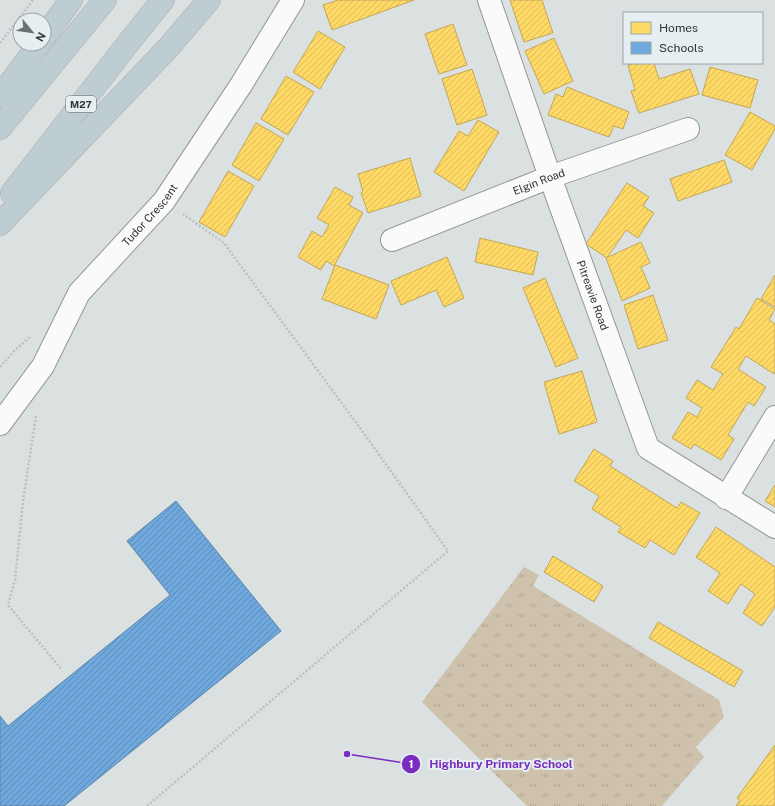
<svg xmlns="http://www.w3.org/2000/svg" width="775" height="806" viewBox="0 0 775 806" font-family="'Public Sans',sans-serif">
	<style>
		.park { fill: url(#park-tufts) }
		.homes { fill: url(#homes-hatch); stroke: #c1a757 }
		.schools { fill: url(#schools-hatch); stroke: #5c85aa }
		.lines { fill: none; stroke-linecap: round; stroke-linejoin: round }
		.street-casing { stroke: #95989a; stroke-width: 24 }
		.highway-casing { stroke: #b9bcbd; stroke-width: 24 }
		.path { stroke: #bdc0c1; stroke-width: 2.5; stroke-dasharray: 2 2; stroke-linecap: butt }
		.street { stroke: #fafafa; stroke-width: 22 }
		.highway { stroke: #bdcdd1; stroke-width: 22 }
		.labels { text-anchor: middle; stroke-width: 4; stroke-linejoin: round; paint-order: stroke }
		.shield { fill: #e5eff1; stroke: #666b6d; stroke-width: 1 }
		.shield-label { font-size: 10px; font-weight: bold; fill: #2f3334 }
		.street-label { font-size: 11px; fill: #2f3334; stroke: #e5eff1 }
		.leader { fill: none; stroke: #7b2cbf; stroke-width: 1.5 }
		.callout-dot { fill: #7b2cbf; stroke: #e5eff1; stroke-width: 1.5 }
		.mark-label { font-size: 12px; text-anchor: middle; font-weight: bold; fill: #fff }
		.callout-label { font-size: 12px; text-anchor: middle; font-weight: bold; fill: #7b2cbf; stroke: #e5eff1; stroke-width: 4; stroke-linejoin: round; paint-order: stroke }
	</style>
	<defs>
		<pattern id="park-tufts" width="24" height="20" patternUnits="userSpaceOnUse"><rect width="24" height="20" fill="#cfc2ad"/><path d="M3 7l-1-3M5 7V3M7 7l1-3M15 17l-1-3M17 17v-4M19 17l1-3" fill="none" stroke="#b2a795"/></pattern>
		<pattern id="homes-hatch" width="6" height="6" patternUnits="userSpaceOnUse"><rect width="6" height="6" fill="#ffd966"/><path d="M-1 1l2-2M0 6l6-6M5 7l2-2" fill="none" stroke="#dbbb59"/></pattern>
		<pattern id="schools-hatch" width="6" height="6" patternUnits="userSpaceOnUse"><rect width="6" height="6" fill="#6fa8dc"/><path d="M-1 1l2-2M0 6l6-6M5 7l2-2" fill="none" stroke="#5c89b3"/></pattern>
	</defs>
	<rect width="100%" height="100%" fill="#dbe0e1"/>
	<!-- park -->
	<path class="park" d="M524 567 539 575 533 586 719 700 724 717 696 747 704 757 662 806H527L422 702Z"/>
	<!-- homes -->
	<g class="homes">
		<path d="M338 0H414L332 30 323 5Z"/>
		<path d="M510 0H542L553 33 524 42Z"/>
		<path d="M453 24 467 65 439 74 425 34Z"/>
		<path d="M318 31 345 47 320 89 293 72Z"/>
		<path d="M554 38 573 81 544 94 525 51Z"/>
		<path d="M635 63H654L659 79 690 69 699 94 639 113 631 91 635 90 628 65Z"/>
		<path d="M710 67 758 80 750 108 702 95Z"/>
		<path d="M472 69 487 115 457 125 442 79Z"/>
		<path d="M286 76 314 92 288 135 261 119Z"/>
		<path d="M567 87 629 112 623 129 614 126 609 137 548 115 556 94 563 97Z"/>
		<path d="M750 112 775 126V129L752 170 725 155Z"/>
		<path d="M478 120 499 132 464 191 434 172 459 131 468 136Z"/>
		<path d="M256 123 284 139 259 181 232 165Z"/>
		<path d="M410 158 421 196 368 213 361 193 363 192 358 174Z"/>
		<path d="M724 160 732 182 678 201 670 179Z"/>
		<path d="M228 171 254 186 225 237 199 222Z"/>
		<path d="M627 183 649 197 643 206 654 213 638 238 626 230 607 258 586 244Z"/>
		<path d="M335 187 353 197 349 205 363 213 334 266 326 261 321 270 298 257 312 231 322 237 329 225 317 218Z"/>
		<path d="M480 238 538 252 533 275 475 262Z"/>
		<path d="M641 242 650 263 641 267 650 288 622 301 606 258Z"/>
		<path d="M447 257 464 298 444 307 436 290 401 305 391 281Z"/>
		<path d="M335 265 389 285 376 319 322 299Z"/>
		<path d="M775 275V307L761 299Z"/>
		<path d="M545 278 578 358 556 367 523 288Z"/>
		<path d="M653 295 668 340 638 349 624 305Z"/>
		<path d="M757 298 775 309 769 320 775 324V372L774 374 746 356 738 369 766 387 754 406 748 402 728 435 734 439 721 460 694 444 691 449 672 438 688 412 697 417 702 408 686 398 697 380 713 390 723 374 711 367 736 327 739 329Z"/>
		<path d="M582 371 597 422 559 434 544 382Z"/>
		<path d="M594 449 613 461 610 466 677 508 681 502 700 513 674 555 650 540 645 548 618 532 621 527 592 509 599 496 574 481Z"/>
		<path d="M775 485V507L765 501Z"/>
		<path d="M716 527 775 567V607L762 626 743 613 755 594 741 584 728 604 708 591 720 573 696 557Z"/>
		<path d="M553 556 603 586 594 602 544 572Z"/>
		<path d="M658 622 743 671 734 687 649 638Z"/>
		<path d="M775 745V806H736L740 800 737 798Z"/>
	</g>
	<!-- schools -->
	<path class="schools" d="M176 501 281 631 64 806H0V716L8 726 170 595 127 541Z"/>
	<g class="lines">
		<defs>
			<g id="street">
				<path id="s1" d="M489 0 550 177 648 448 775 527"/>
				<path id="s2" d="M392 240 550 177 688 129"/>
				<path id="s3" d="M0 424 43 366 79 293 164 201 241 85 293 0"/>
				<path d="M726 498 775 417"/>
			</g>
			<g id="highway">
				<path d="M44 37 71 0"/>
				<path d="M0 97 39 44"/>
				<path d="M0 128 105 0"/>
				<path d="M12 193 133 37 163 0"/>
				<path d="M0 224 168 48 209 0"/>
			</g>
		</defs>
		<!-- street casing -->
		<use href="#street" class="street-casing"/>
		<!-- highway casing -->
		<use href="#highway" class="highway-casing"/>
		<!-- path -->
		<g class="path">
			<path d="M0 43 33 0"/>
			<path d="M0 367 15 350 31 336"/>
			<path d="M36 416 23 501 15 580 8 605 62 670"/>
			<path d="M147 806 448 551 360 428 224 243 183 214"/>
		</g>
		<!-- street -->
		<use href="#street" class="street"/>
		<!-- highway -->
		<use href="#highway" class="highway"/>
	</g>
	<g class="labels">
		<!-- shield labels -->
		<rect class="shield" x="66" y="96" width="30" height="16" rx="3"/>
		<g class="shield-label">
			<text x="81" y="108">M27</text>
		</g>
		<!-- street labels -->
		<g class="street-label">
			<text dy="4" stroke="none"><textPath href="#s2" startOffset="158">Elgin Road</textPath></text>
			<text dy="4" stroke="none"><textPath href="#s3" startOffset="259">Tudor Crescent</textPath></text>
			<text dy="4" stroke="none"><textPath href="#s1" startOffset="313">Pitreavie Road</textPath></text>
		</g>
	</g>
	<!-- callouts -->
	<path class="leader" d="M347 754L411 764"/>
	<g class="callout-dot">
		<circle cx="347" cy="754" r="4"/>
		<circle cx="411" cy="764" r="10"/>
	</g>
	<g class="mark-label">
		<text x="411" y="768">1</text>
	</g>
	<g class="callout-label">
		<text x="501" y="768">Highbury Primary School</text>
	</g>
	<!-- legend -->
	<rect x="623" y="12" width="140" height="52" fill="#e5eff1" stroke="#9ca4a5"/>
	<rect x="631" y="22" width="20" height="12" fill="#ffd966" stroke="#9ca4a5"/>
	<text x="659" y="32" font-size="12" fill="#2f3334">Homes</text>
	<rect x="631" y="42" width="20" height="12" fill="#6fa8dc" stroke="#9ca4a5"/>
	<text x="659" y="52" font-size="12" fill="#2f3334">Schools</text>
	<!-- north arrow -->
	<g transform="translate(32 32) rotate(119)"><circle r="19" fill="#e5eff1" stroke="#9ca4a5"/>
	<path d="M0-3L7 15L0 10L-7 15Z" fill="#6b7071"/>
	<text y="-6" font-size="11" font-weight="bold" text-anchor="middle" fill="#2f3334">N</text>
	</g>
</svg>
